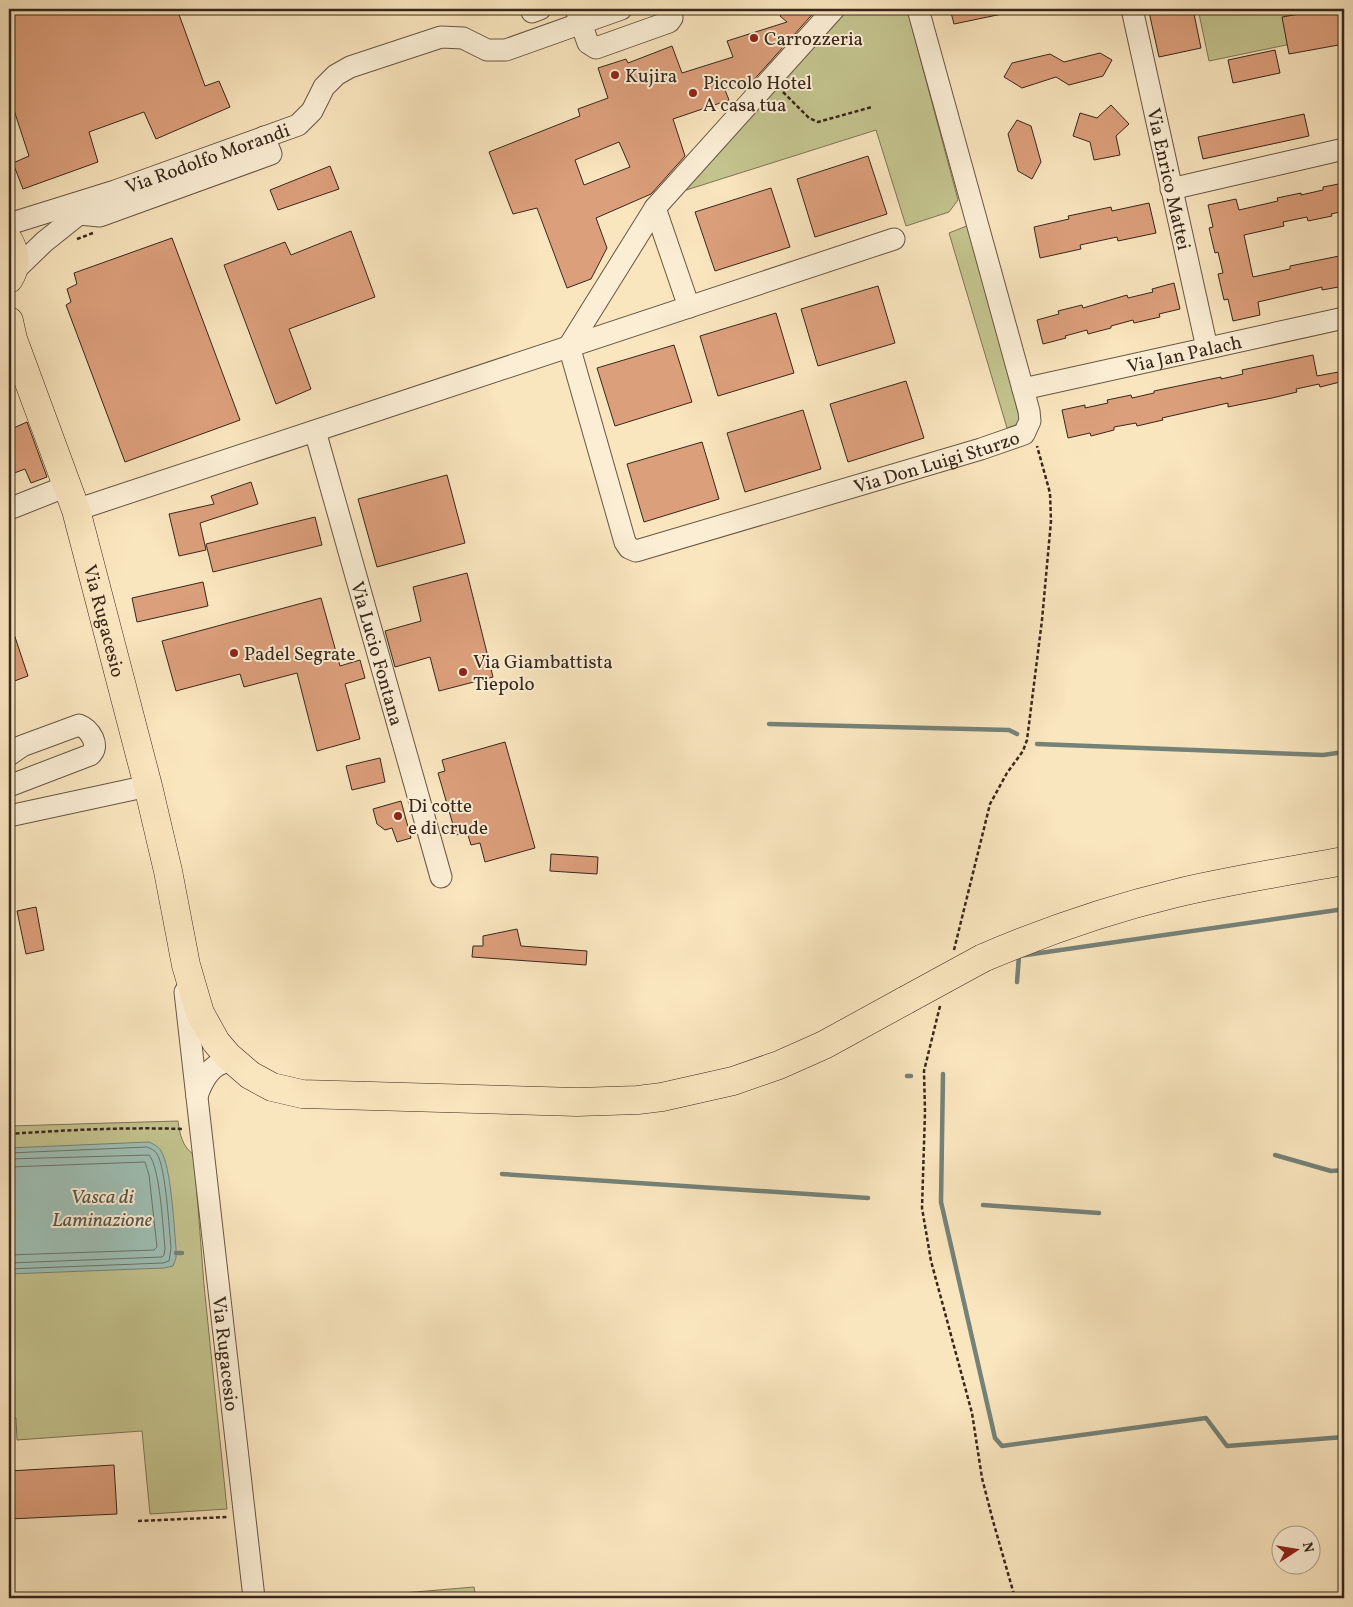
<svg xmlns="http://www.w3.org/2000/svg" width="1353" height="1607" viewBox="0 0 1353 1607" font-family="Vollkorn,serif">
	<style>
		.green { fill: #c3c38e; stroke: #7e7555 }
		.water { fill: #9ebfb5; stroke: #758278 }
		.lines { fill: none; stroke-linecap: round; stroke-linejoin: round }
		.shore { stroke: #6b7368; stroke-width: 1 }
		.stream { stroke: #758278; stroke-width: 4.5 }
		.building { fill: #dc9f7b; stroke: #38271c; fill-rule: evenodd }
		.minor-casing { stroke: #685644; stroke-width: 23 }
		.major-casing { stroke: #38271c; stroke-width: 29 }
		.path { stroke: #38271c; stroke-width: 2.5; stroke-dasharray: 4 2.5; stroke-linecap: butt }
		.minor { stroke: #fbeed5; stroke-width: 21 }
		.major { stroke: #f9e5be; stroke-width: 28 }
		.major-bridge-casing { stroke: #38271c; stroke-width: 29; stroke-linecap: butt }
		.major-bridge { stroke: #f9e5be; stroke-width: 28 }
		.poi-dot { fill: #8f2418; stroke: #fbeed5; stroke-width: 2 }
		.labels { text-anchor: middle; stroke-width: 4; stroke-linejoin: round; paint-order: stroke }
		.poi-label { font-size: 19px; fill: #38271c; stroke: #fbeed5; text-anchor: start }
		.street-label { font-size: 19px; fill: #38271c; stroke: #fbeed5 }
		.water-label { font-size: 20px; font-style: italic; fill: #57554a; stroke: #fbeed5 }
	</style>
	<rect width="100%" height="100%" fill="#f9e5be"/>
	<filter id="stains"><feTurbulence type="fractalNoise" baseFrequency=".004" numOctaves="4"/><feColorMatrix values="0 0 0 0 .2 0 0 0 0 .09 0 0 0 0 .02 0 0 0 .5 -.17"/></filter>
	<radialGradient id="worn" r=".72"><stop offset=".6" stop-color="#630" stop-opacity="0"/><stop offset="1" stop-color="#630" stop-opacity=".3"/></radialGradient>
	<!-- green -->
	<g class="green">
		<path d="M841 9H907L958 200 949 212 906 226 876 130 680 192Z"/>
		<path d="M1198 9H1344V33L1209 61Z"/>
		<path d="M969 225 1021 423 1007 428 949 233Z"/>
		<path d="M178 1121C180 1135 182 1146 194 1155L204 1285 227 1509 150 1514 142 1431 17 1440 16 1418H9V1126Z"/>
		<path d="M474 1587 476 1598H404L403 1593Z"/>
	</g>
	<!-- water -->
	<path class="water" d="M149 1142C153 1144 158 1146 161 1151 171 1166 174 1227 176 1248V1258L173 1266 164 1268 9 1274V1148Z"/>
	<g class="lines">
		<!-- shore -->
		<g class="shore">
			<path d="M9 1153 147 1147C151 1149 155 1150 157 1154 166 1168 169 1229 171 1248L169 1261 163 1263 9 1269"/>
			<path d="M9 1159 149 1155C160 1167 163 1229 165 1248L164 1255 162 1257 9 1263"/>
			<path d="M9 1167 145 1162 149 1175 157 1247 154 1250 9 1255"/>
		</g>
		<!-- stream -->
		<g class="stream">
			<path d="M769 724 1009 730 1017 734"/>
			<path d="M1037 744 1323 755 1344 752"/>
			<path d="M1017 982 1019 956 1344 909"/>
			<path d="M943 1074 941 1202 995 1438 1002 1446 1206 1418 1227 1446 1344 1437"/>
			<path d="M907 1076H911"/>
			<path d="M1275 1155 1331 1171 1344 1170"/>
			<path d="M502 1174 868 1198"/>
			<path d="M983 1205 1099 1213"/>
			<path d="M176 1253H182"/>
		</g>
	</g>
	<!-- building -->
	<g class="building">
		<path d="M15 9H177L205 86 219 81 230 107 156 139 144 112 89 132 98 162 23 189 13 163 29 156 9 95V11Z"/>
		<path d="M786 9H817L751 83 725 90 729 100 673 119 685 156 651 194 596 218 607 248 591 279 567 288 537 208 513 214 489 152 580 116 578 109 608 98 598 68 626 59 628 63 672 46 682 73 733 57 727 41 787 22 780 16ZM619 142 630 167 584 185 575 160Z"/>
		<path d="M950 9H1002V14L954 24Z"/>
		<path d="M1163 9H1193L1201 48 1159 57 1149 12Z"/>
		<path d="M1327 9H1344V44L1289 54 1282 17Z"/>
		<path d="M1275 50 1280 73 1233 83 1228 60Z"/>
		<path d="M1100 53 1112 60 1103 76 1069 85 1056 77 1022 88 1004 77 1012 63 1050 54 1064 62Z"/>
		<path d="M1111 105 1129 124 1116 136 1120 155 1094 160 1090 142 1073 136 1080 113 1097 118Z"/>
		<path d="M1304 114 1309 136 1203 159 1198 137Z"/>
		<path d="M1017 120 1031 126 1041 162 1032 179 1018 171 1008 134Z"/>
		<path d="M868 156 887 214 815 237 797 179Z"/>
		<path d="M330 166 339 189 278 210 270 190Z"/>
		<path d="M1344 183V211L1331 214 1332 216 1308 221 1307 217 1283 222 1284 226 1244 235 1253 277 1290 269V266L1344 255V286L1322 290V287L1258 302 1260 315 1233 321 1228 299 1224 300 1218 274 1223 273 1218 252 1215 253 1209 228 1213 227 1208 205 1236 199 1239 210 1278 201 1277 198 1301 193V195L1323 190V187Z"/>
		<path d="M771 188 790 247 715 271 695 212Z"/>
		<path d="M1149 203 1156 233 1118 241 1117 237 1080 245 1081 249 1040 258 1034 227 1069 219 1068 216 1111 207 1112 211Z"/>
		<path d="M351 231 375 297 289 329 311 389 276 404 224 265 285 242 291 255Z"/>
		<path d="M172 238 240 420 125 462 66 305 71 302 67 289 77 284 74 273Z"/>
		<path d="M1174 283 1180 309 1159 314 1160 317 1134 323 1133 320 1111 326V328L1088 334 1087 330 1065 336 1066 338 1043 344 1037 320 1059 314 1058 311 1082 305 1083 308 1127 295 1128 298 1153 292 1152 289Z"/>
		<path d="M878 286 895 343 818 366 801 309Z"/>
		<path d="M776 313 794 373 718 396 700 336Z"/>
		<path d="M674 345 692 402 615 426 597 368Z"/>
		<path d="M1313 355 1317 376 1344 371V381L1320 387 1319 384 1296 389 1297 392 1272 398 1228 407V403L1162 418 1163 420 1137 426 1136 423 1114 427V430L1091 436 1090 433 1068 438 1062 410 1085 405V408L1108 403 1107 400 1131 395 1132 398 1154 393V391L1221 377V379L1243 374 1242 370Z"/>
		<path d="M906 381 924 438 848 462 830 404Z"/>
		<path d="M803 410 821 469 745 492 727 433Z"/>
		<path d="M27 422 47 477 31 483 25 469 9 475V430Z"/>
		<path d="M702 442 719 499 644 522 627 464Z"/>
		<path d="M447 475 465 543 377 567 358 499Z"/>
		<path d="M251 482 258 504 200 523 206 550 179 556 169 514 214 504 211 496Z"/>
		<path d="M315 517 322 545 213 572 206 544Z"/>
		<path d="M467 573 493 677 439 691 430 657 395 667 385 631 421 621 413 587Z"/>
		<path d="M203 582 208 606 137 622 132 598Z"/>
		<path d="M321 598 340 666 360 660 365 678 345 684 360 739 317 751 297 673 244 687 240 674 176 691 162 641Z"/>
		<path d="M9 625H11L28 676 9 683Z"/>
		<path d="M505 742 535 848 485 862 480 843 471 845 467 832 456 835 438 773 445 771 442 760Z"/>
		<path d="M380 758 385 782 352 790 346 766Z"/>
		<path d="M401 801 411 838 397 842 392 828 385 830 377 824 373 809Z"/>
		<path d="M551 854 598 857 597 874 550 871Z"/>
		<path d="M36 907 44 950 26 954 17 911Z"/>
		<path d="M517 929 521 946 587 951 586 965 472 957 473 946H483V936Z"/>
		<path d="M114 1465 117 1514 9 1519V1471Z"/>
	</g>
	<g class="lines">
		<defs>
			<g id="minor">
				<path d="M576 9 588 43 596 48 669 22 672 18 669 9"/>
				<path id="s1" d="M1132 9 1207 348"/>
				<path d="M532 12 540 9"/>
				<path d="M1171 189 1344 149"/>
				<path d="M655 208 689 307"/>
				<path d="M79 214 100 216 271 154 264 137"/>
				<path id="s2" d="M9 224 115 191 298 125 312 111 324 87 336 75 350 67 441 37 463 38 487 50H506L621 9"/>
				<path d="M12 273 44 242 89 206"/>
				<path id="s3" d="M569 346 625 542 629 548 636 551 981 449 1024 434 1030 421 1029 411 918 9"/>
				<path d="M569 346 655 208 834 9"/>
				<path id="s4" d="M1023 389 1344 318"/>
				<path id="s5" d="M315 431 441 877"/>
				<path d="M9 509 67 486"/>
				<path d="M76 510 894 239"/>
				<path d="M9 755 22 746 79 725C90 729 101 746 90 755L9 786"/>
				<path d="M9 816 148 786"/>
				<path id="s6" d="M185 992 254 1598"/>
				<path d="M197 1096C203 1079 214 1057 236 1063"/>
			</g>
			<g id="major">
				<path d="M9 241C16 254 17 266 9 279"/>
				<path id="s7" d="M9 321 13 339 76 510 148 786 168 871 186 965 200 1013 216 1042 228 1056 250 1075 272 1087 302 1094 577 1102 638 1100 662 1097 733 1081 779 1065 824 1045 906 1000"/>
				<path d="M983 958C1046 931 1110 909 1177 893 1232 880 1289 871 1344 861"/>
			</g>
		</defs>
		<!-- minor casing -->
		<use href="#minor" class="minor-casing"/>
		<!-- major casing -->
		<use href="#major" class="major-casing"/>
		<!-- path -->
		<g class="path">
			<path d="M783 92 809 118 818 122 872 107"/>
			<path d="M77 239 93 233"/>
			<path d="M954 950 990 804 1007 773 1023 751 1027 740 1042 620 1051 521 1050 493 1037 446"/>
			<path d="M940 1006 924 1071 925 1112 922 1208 931 1261 972 1413 982 1478 993 1521 1015 1598"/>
			<path d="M9 1134C67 1130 125 1127 184 1129"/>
			<path d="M138 1521 228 1517"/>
		</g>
		<!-- minor -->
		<use href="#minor" class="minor"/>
		<!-- major -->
		<use href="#major" class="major"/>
		<defs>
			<path id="major-bridge" d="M906 1000 983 958"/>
		</defs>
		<!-- major-bridge casing -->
		<use href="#major-bridge" class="major-bridge-casing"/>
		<!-- major-bridge -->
		<use href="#major-bridge" class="major-bridge"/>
	</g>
	<!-- markers -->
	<g class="poi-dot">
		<circle cx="754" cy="38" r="5"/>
		<circle cx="615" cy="75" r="5"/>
		<circle cx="693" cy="93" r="5"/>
		<circle cx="234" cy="653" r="5"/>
		<circle cx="463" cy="672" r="5"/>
		<circle cx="398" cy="816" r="5"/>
	</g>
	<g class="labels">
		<!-- poi labels -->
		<g class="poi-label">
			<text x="764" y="45">Carrozzeria</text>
			<text x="625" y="82">Kujira</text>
			<text x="703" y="89">Piccolo Hotel<tspan x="703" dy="22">A casa tua</tspan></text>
			<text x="244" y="660">Padel Segrate</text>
			<text x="473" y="668">Via Giambattista<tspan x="473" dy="22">Tiepolo</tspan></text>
			<text x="408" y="812">Di cotte<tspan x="408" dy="22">e di crude</tspan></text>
		</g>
		<!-- street labels -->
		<g class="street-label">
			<text dy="7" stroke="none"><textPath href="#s2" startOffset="209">Via Rodolfo Morandi</textPath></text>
			<text dy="7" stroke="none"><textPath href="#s1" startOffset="174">Via Enrico Mattei</textPath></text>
			<text dy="7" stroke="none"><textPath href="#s4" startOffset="165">Via Jan Palach</textPath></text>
			<text dy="7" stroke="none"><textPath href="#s3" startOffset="532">Via Don Luigi Sturzo</textPath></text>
			<text dy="7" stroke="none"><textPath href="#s7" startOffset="315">Via Rugacesio</textPath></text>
			<text dy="7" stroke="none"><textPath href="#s5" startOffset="231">Via Lucio Fontana</textPath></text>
			<text dy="7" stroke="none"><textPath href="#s6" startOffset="364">Via Rugacesio</textPath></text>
		</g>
		<!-- water labels -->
		<g class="water-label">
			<text x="102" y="1203">Vasca di<tspan x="102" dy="23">Laminazione</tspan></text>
		</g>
	</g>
	<!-- margin -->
	<rect width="1353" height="1607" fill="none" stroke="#f9e5be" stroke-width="30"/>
	<rect x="10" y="10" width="1333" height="1587" fill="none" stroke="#38271c" stroke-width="2.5"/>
	<rect x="15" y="15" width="1323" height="1577" fill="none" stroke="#38271c"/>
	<!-- north arrow -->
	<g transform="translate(1296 1550) rotate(78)"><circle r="24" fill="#fbeed5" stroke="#ad9e8b"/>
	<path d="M0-4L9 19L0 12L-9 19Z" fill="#8f2418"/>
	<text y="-8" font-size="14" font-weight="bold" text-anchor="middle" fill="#38271c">N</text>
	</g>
	<rect width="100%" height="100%" filter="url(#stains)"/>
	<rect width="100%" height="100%" fill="url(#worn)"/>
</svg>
